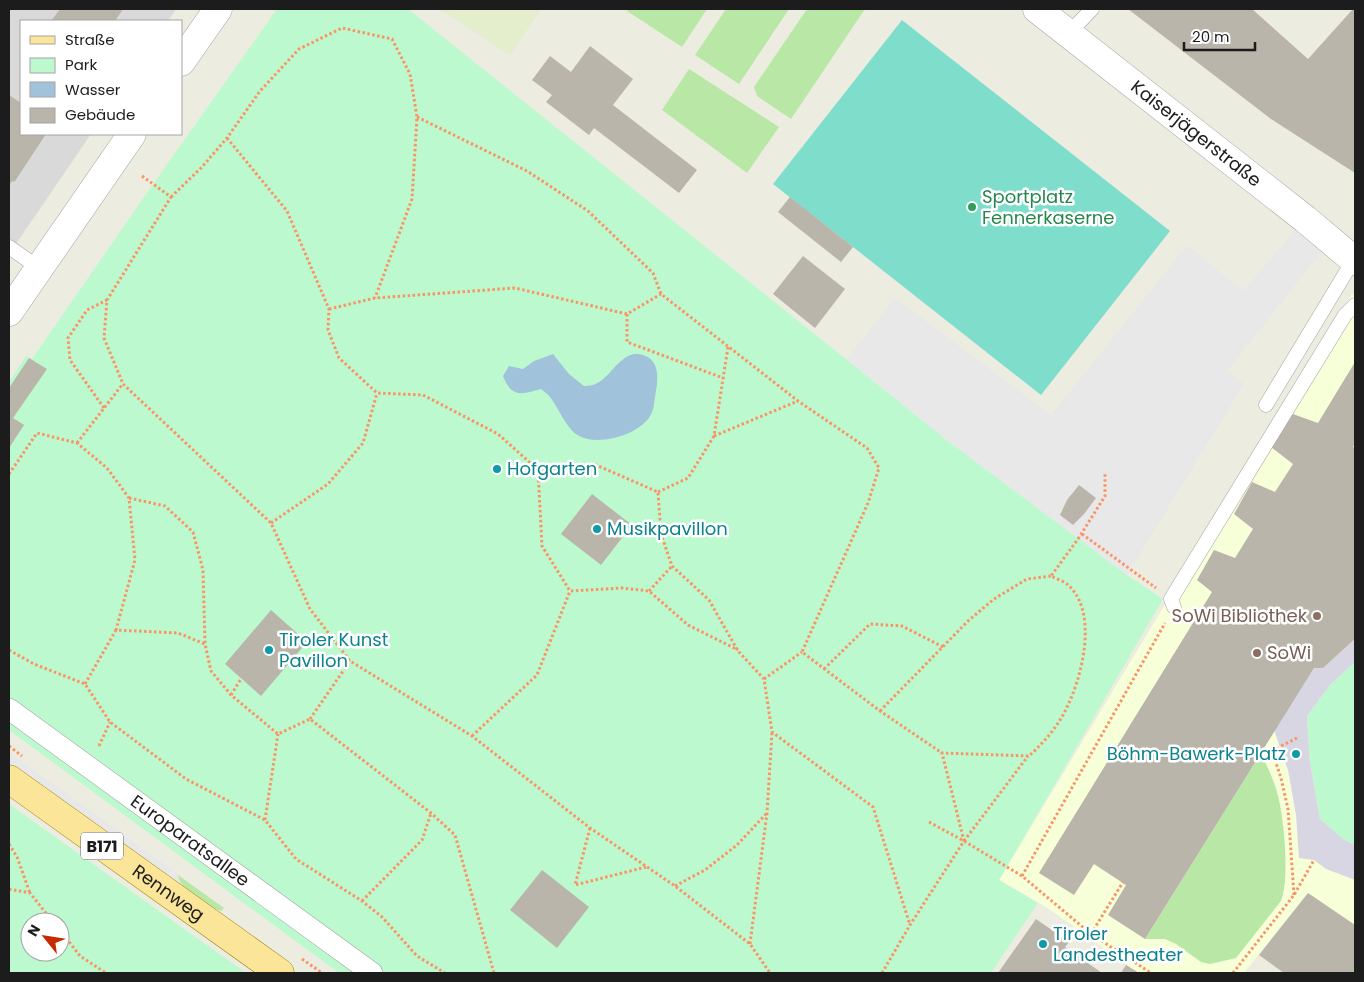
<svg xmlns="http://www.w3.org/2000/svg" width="1364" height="982" viewBox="0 0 1364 982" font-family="Poppins,sans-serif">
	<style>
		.residential { fill: #dad9d9 }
		.education { fill: #f7ffd9 }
		.farmland { fill: #e4edcc }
		.grass { fill: #b9e8a6 }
		.park { fill: #bdf9ce; fill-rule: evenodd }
		.pitch { fill: #7fddcc }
		.parking { fill: #e8e8e8 }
		.plaza { fill: #d9d6e3 }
		.water { fill: #a1c2db }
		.building { fill: #bab5ab }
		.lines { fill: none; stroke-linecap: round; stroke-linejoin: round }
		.service-casing { stroke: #a3a3a3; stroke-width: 15 }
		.pedestrian-casing { stroke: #a3a3a3; stroke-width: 22 }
		.minor-casing { stroke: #a3a3a3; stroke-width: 29 }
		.tertiary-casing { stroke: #a3a3a3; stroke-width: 29 }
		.primary-casing { stroke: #938100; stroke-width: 29 }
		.path { stroke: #f99467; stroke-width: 3; stroke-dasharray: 2.5 2.5; stroke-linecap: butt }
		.service { stroke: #fff; stroke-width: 14 }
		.pedestrian { stroke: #fff; stroke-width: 21 }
		.minor { stroke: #fff; stroke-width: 28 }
		.tertiary { stroke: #fff; stroke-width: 28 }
		.primary { stroke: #fbe599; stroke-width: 28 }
		.leisure-dot { fill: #2e9e5b; stroke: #fff; stroke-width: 2 }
		.culture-dot { fill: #0f9aa8; stroke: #fff; stroke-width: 2 }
		.education-dot { fill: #8d6e63; stroke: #fff; stroke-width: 2 }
		.labels { text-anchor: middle; stroke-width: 5; stroke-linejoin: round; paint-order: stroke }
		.shield { fill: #fff; stroke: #606060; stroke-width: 1 }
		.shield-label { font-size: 16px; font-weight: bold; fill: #1c1c1c }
		.street-label { font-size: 18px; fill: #1c1c1c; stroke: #fff }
		.leisure-label { font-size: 18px; fill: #27864d; stroke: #fff; text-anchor: start }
		.culture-label { font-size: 18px; fill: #0d838f; stroke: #fff; text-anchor: start }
		.education-label { font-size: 18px; fill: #785e54; stroke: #fff; text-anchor: end }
	</style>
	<rect width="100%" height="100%" fill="#edece1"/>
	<!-- residential -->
	<path class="residential" d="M9 9H176L168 21H21V134H91L9 254Z"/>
	<!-- education -->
	<path class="education" d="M1352 294 1355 297V925L1308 893 1244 973H1139L1049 909 999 880Z"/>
	<!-- farmland -->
	<path class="farmland" d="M439 9H541L510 55Z"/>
	<!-- grass -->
	<g class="grass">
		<path d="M629 9H707L682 47 627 11Z"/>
		<path d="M726 9H789L739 84 695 55Z"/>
		<path d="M807 9H865L791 119 757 96 754 87Z"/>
		<path d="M689 69 779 127 747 173 662 110Z"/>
		<path d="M1261 753C1267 766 1273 778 1277 792 1284 816 1290 878 1281 901L1236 958 1210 964 1201 962 1176 944 1165 939H1145Z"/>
		<path d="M178 875 224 908 221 911C205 905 180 894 178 875Z"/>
	</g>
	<!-- park -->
	<g class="park">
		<path d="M277 9H408L946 439 1127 575 1163 599 999 880 1038 903 991 973H339L9 730V382L26 356 32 359 153 184Z"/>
		<path d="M1355 662V845L1343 839 1320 819 1310 762 1307 716 1331 684Z"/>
		<path d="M9 804 246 973H9ZM30 922H60V952H30Z"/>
	</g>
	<!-- pitch -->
	<path class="pitch" d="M902 20 1170 231 1041 395 773 184Z"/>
	<!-- parking -->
	<g class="parking">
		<path d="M1305 219 1331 240 1227 371 1244 384 1127 575 945 439 847 359 895 298 1051 415 1187 245 1243 291Z"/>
		<path d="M9 752 175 872 185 890 9 762Z"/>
	</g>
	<!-- plaza -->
	<path class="plaza" d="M1355 639V662L1331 684 1307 716 1310 762 1320 819 1343 839 1355 845V880L1326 869 1314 860 1299 858 1296 815 1288 770 1274 730 1314 668H1323Z"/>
	<!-- water -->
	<path class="water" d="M553 354 569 374 584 386C590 386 594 385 599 382 611 375 622 352 638 354 662 357 658 380 655 397 654 402 654 408 652 412 644 434 599 447 579 436 566 429 558 406 549 396 547 393 543 391 541 389 522 394 512 399 503 376L509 366 523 369 534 361Z"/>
	<!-- building -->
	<g class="building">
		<path d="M60 9H123L115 21H51Z"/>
		<path d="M1128 9H1252L1308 59 1353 9H1355V173L1271 119Z"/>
		<path d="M590 46 633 79 613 105 697 170 679 193 594 128 589 135 546 102 552 95 532 80 550 56 571 72Z"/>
		<path d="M9 95 21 103V134H46L15 181 11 182 9 186Z"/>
		<path d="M790 197 853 247 841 262 778 212Z"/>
		<path d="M803 256 845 289 815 328 773 294Z"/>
		<path d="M29 358 47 369 13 418 24 425 9 448V388Z"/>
		<path d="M1355 362V443L1353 447 1355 448V639L1323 668H1314L1145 939 1108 915 1126 885 1094 864 1074 895 1039 873 1212 592 1197 580 1214 550 1235 558 1253 529 1234 514 1252 482 1275 492 1293 464 1271 447 1290 413 1318 423Z"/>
		<path d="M1079 485 1096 498 1084 514 1073 525 1060 515 1067 500Z"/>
		<path d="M592 494 632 525 601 565 561 534Z"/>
		<path d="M271 610 307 642 261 696 225 664Z"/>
		<path d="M542 870 589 907 557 948 510 910Z"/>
		<path d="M1308 893 1355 925V973H1284L1259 955Z"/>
		<path d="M1036 919 1069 942 1065 947 1102 973H998Z"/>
		<path d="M1126 965 1139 973H1121Z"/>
	</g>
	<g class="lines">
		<defs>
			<g id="service">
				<path d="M1069 33 1092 9"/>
				<path d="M9 247 39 268"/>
				<path d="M1266 405 1354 259"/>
				<path d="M1174 607 1171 599 1345 315 1355 305"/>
			</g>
			<g id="pedestrian">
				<path id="s1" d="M9 709 372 973"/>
			</g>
			<g id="minor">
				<path d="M181 62 218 9"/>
				<path d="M9 312 132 134"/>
			</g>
			<g id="tertiary">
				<path id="s2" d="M1037 9 1305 219 1355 261"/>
			</g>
			<g id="primary">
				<path id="s3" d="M9 779 280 973"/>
			</g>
		</defs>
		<!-- service casing -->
		<use href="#service" class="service-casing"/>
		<!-- pedestrian casing -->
		<use href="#pedestrian" class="pedestrian-casing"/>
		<!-- minor casing -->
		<use href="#minor" class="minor-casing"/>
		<!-- tertiary casing -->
		<use href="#tertiary" class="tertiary-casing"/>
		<!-- primary casing -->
		<use href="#primary" class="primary-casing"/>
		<!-- path -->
		<g class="path">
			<path d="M417 117 527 171 588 211 653 273 661 294 798 401 867 448 879 468 868 503 802 652 880 711 942 753"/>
			<path d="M227 138 287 211 329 309 328 330 339 358 377 393 423 395 498 434 538 470 596 465 658 492 661 534 672 566 709 600 738 651 764 679 772 732 873 807 910 925"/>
			<path d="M142 176 171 197 107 300 104 338 123 384 271 523 310 609 350 661 472 736 590 828 675 886 750 944 770 973"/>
			<path d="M171 197 201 168 227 138 260 91 299 49 342 28 392 39 410 74 417 117 412 199 375 298"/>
			<path d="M329 309 375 298 515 288 627 314 661 294"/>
			<path d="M627 314V342L723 378"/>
			<path d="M104 408 70 360 68 338 87 310 107 300"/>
			<path d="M714 436 798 401"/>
			<path d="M77 443 122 385"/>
			<path d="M538 470 542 546 570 591 622 588 649 591 688 625 738 650"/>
			<path d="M9 474 37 433 77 443 107 468 129 498 135 560 116 630 178 633 205 644 211 671 231 695 278 734 310 719 431 813 455 835 494 973"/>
			<path d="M658 492 688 478 714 436 728 347"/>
			<path d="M129 498 165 506 193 532 203 570 205 644"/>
			<path d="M271 523 328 484 363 443 377 393"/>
			<path d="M1082 534 1156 588"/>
			<path d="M649 591 672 566"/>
			<path d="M9 650 34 664 85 684 110 722 186 779 265 820 296 859 362 901 382 917 417 956 445 973"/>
			<path d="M824 669 870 624 902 626 943 647"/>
			<path d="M764 679 802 652"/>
			<path d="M85 684 116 630"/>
			<path d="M231 695 241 679"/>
			<path d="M880 711 968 621 994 599 1027 579 1051 576"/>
			<path d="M310 719 350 661"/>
			<path d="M472 736 537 675 570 591"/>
			<path d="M9 746 22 756"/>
			<path d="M99 746 110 722"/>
			<path d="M265 820 278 734"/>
			<path d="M929 822 964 841 1022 876 1091 934 1151 973"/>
			<path d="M590 828 575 885 646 867"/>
			<path d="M964 841 1028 756"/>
			<path d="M9 844 17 857 30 893"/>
			<path d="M1022 876 1165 623"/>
			<path d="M675 886 705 870 737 845 766 814"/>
			<path d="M9 889 30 893 53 922"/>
			<path d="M1294 895 1288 809 1281 778 1273 754 1281 746 1297 738"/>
			<path d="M362 901 422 840 431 813"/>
			<path d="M60 930 80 956 106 973"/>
			<path d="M1091 934 1123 882"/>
			<path d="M750 944 767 813 772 733"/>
			<path d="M302 959 322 973"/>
			<path d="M882 973 910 925 964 841 942 753 1029 756C1042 744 1054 731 1063 715 1081 683 1100 613 1068 585 1064 581 1056 579 1051 576L1078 539 1105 496V474"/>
			<path d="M1233 973 1294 895 1314 860"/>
		</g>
		<!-- service -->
		<use href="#service" class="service"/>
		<!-- pedestrian -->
		<use href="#pedestrian" class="pedestrian"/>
		<!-- minor -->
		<use href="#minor" class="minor"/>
		<!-- tertiary -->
		<use href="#tertiary" class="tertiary"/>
		<!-- primary -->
		<use href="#primary" class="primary"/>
	</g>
	<!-- markers -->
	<circle class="leisure-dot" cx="972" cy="207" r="5"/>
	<g class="culture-dot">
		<circle cx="497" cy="469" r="5"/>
		<circle cx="597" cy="529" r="5"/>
		<circle cx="269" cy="650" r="5"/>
		<circle cx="1296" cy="754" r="5"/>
		<circle cx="1043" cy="944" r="5"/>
	</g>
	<g class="education-dot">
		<circle cx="1317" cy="616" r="5"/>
		<circle cx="1257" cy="653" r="5"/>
	</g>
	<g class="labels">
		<!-- shield labels -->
		<rect class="shield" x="81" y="832.5" width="42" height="27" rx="4"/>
		<g class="shield-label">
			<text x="102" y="852">B171</text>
		</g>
		<!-- street labels -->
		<g class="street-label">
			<text dy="6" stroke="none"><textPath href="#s2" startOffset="202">Kaiserjägerstraße</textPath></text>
			<text dy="6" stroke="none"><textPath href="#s1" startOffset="224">Europaratsallee</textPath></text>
			<text dy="6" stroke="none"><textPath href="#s3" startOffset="196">Rennweg</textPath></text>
		</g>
		<!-- leisure labels -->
		<g class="leisure-label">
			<text x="982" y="203">Sportplatz<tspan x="982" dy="21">Fennerkaserne</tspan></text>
		</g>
		<!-- culture labels -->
		<g class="culture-label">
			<text x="507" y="475">Hofgarten</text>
			<text x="607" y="535">Musikpavillon</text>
			<text x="279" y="646">Tiroler Kunst<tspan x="279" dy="21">Pavillon</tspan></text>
			<text x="1286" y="760" text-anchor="end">Böhm-Bawerk-Platz</text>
			<text x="1053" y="940">Tiroler<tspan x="1053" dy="21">Landestheater</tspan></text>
		</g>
		<!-- education labels -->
		<g class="education-label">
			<text x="1307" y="622">SoWi Bibliothek</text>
			<text x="1267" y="659" text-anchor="start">SoWi</text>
		</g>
	</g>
	<!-- border -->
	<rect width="1364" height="982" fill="none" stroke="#1c1c1c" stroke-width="20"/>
	<!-- legend -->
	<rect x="20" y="20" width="162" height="115" fill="#ffffff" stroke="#a4a4a4"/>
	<rect x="30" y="36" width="25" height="8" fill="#fbe599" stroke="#a4a4a4"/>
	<text x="65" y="45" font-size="15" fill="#1c1c1c">Straße</text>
	<rect x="30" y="58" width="25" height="15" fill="#bdf9ce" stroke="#a4a4a4"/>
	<text x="65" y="70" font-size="15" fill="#1c1c1c">Park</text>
	<rect x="30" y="82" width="25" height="15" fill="#a1c2db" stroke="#a4a4a4"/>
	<text x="65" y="95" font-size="15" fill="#1c1c1c">Wasser</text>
	<rect x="30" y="108" width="25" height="15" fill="#bab5ab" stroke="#a4a4a4"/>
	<text x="65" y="120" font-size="15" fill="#1c1c1c">Gebäude</text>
	<!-- north arrow -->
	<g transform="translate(45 937) rotate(300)"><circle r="24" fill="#ffffff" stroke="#a4a4a4"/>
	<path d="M0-4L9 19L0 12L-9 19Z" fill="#c72a01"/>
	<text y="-8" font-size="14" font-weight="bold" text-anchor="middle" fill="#1c1c1c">N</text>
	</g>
	<!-- scale -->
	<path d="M1184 42v8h71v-8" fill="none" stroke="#1c1c1c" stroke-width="2.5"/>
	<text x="1192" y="42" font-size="15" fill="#1c1c1c" stroke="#ffffff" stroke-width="4" paint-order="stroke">20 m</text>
</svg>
